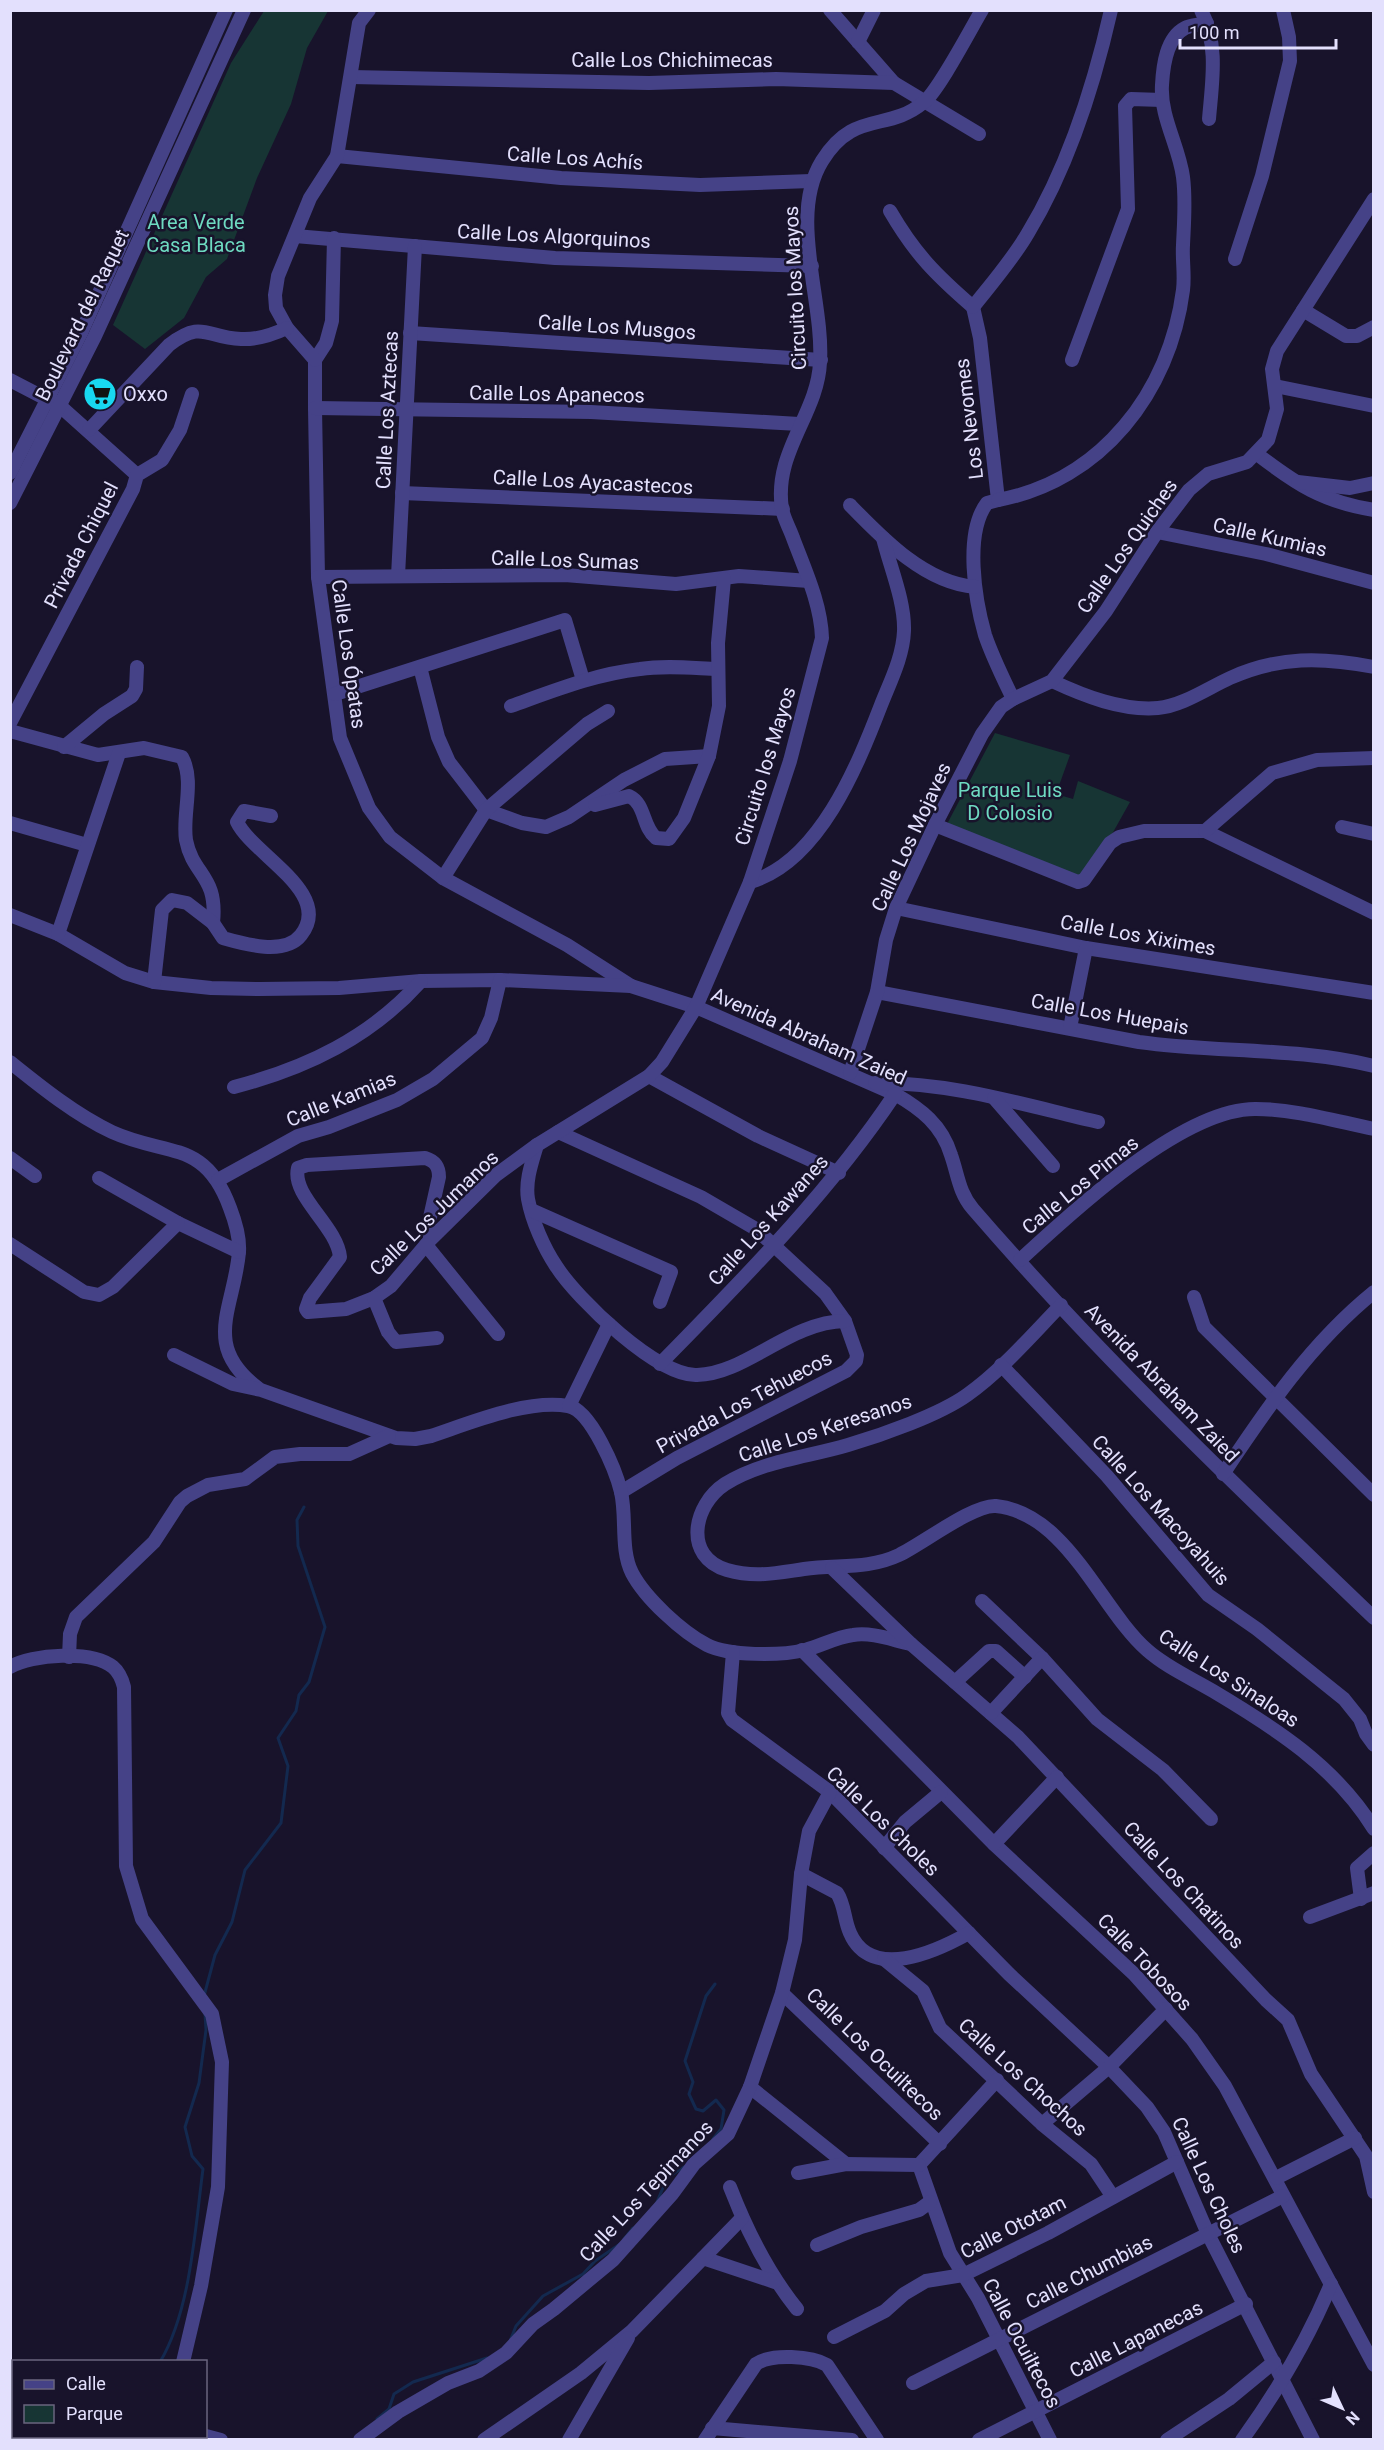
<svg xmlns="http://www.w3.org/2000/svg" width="1384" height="2450" viewBox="0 0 1384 2450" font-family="Roboto,sans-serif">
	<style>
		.green { fill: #173534 }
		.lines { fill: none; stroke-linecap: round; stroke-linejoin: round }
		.stream { stroke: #13294f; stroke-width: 3 }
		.minor { stroke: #454287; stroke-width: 14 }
		.labels { text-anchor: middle; stroke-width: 5; stroke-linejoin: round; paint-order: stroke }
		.street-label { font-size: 20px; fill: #e3e0fd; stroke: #18132b }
		.park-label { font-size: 20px; fill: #6edac1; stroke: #18132b }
		.poi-label { font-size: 20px; fill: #e3e0fd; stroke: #18132b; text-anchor: start }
	</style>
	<rect width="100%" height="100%" fill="#18132b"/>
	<!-- green -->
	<g class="green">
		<path d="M264 11H328L307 48 291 104 257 178 227 259 206 277 184 318 145 349 113 325 231 63Z"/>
		<path d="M995 733 1070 755 1056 794 1073 799 1078 781 1130 802 1107 843 1078 878 946 826Z"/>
	</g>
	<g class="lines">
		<!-- stream -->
		<g class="stream">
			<path d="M204 1996 215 1955 232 1922 245 1870 281 1823 288 1766 278 1738 296 1711 299 1695 309 1682 325 1627 298 1546 297 1520 304 1507"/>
			<path d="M713 2139 721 2129 724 2110 716 2100 703 2111 696 2109 689 2094 693 2082 685 2061 706 1996 715 1984"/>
			<path d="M657 2202 667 2178 684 2167"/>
			<path d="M624 2239 633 2228"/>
			<path d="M510 2341 516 2326 543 2296 583 2274 595 2261 620 2244"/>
			<path d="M160 2362C191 2310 195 2228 203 2169L192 2156 185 2127 199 2083 206 2030 205 2014"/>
			<path d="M377 2419 389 2409 394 2394 413 2382 487 2358"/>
			<path d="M142 2440 143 2436"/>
		</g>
		<!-- minor -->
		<g class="minor">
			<path d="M830 10 894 83"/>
			<path d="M1201 10C1219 45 1212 82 1209 119"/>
			<path d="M858 42 874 10"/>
			<path d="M351 77 649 83 776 79 894 83 979 134"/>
			<path d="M337 156 561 178 700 185 811 181"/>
			<path d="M890 211C915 254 936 275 973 307"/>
			<path d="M295 236 555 258 812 266"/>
			<path d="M334 238 332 321 326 343 315 360V408L318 577 340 738 369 808 390 837 443 878 567 945 631 986"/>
			<path d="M1235 259 1262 176 1290 61 1289 37 1283 10"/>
			<path d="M973 307 980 338 998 500 987 503C964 533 975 600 985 635 992 656 1003 678 1013 699"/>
			<path d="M973 307C992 283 1013 259 1028 233 1068 167 1094 85 1111 10"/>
			<path d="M1303 310 1346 336H1357L1374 327"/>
			<path d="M410 333 821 360"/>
			<path d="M315 360 287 328 276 308 275 295 278 276 310 198 337 156 359 23 369 10"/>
			<path d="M1072 360 1128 209 1125 106 1131 99 1162 100"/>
			<path d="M10 380 60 406 137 475"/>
			<path d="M1275 386 1374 406"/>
			<path d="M315 408 591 412 799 424"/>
			<path d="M89 430 169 345C203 319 206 338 241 339 257 340 272 335 287 328"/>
			<path d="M1257 454C1296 484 1323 502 1374 510"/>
			<path d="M10 473 82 331 226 10"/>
			<path d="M1298 482 1350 488 1374 483"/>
			<path d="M402 493 783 509"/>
			<path d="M998 500C1101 481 1170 392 1183 290 1185 275 1182 260 1183 245 1184 222 1186 200 1183 177 1179 146 1160 117 1162 85 1163 66 1166 38 1185 28 1191 25 1200 25 1207 23"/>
			<path d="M10 503 95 336 244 10"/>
			<path d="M850 505C883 539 925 583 975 587"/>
			<path d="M1157 532 1266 554 1374 583"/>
			<path d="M398 576 415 246"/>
			<path d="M318 577 565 575 676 584 739 576 809 581"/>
			<path d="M420 667 438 737 449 762 486 810 522 823 546 827 569 817 624 780 665 759 709 756"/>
			<path d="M1052 681C1084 696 1122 711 1158 708 1182 706 1208 688 1230 678 1279 656 1322 657 1374 667"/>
			<path d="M335 694 565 620 583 680"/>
			<path d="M511 706C553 691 595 674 640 669 665 665 692 668 718 669"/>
			<path d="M10 723 133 489 137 475 162 460 180 430 192 394"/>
			<path d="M10 731 98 755 144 748 182 757C195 781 182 814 186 840 193 876 218 875 213 923"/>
			<path d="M64 747 104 714 132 696 136 689 137 667"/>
			<path d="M595 805 629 796C646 804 642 827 656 838L669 839 684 818 709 756 719 706 718 643 724 579"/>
			<path d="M10 823 87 845"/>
			<path d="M935 825 1078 882 1084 880 1110 843 1119 837 1144 831H1205L1374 913"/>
			<path d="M1342 827 1374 834"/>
			<path d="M1205 831 1272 773 1317 760 1374 758"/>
			<path d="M443 878 486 810 587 724 608 711"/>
			<path d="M750 882C819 862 857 767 881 705 890 682 903 657 904 631 905 601 890 567 883 538"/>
			<path d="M896 908 1086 948 1374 993"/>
			<path d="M10 915 58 934 125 973 154 982 211 988 260 989 339 988 421 981 500 980 631 986 696 1007 895 1094C921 1109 942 1125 951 1155 958 1175 959 1193 973 1209 1098 1354 1236 1486 1374 1618"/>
			<path d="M58 934 119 753"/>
			<path d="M154 982 162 910 172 900 187 903 213 923 223 938C244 944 285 956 301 935 334 893 253 855 237 822L244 811 271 816"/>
			<path d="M877 992 1139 1042C1217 1053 1296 1047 1374 1066"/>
			<path d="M1070 1028 1086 948"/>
			<path d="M10 1062C41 1087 76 1115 112 1132 167 1157 205 1139 230 1208 235 1221 240 1238 239 1252 234 1309 201 1345 258 1388"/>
			<path d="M850 1073 877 992 886 940 896 908 935 825 982 734 1001 707 1013 699 1052 681 1106 611 1157 532 1189 490 1208 474 1247 462 1268 440 1277 409 1272 369 1277 351 1374 199"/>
			<path d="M649 1076 758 1136 839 1173"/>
			<path d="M875 1083C951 1082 1024 1105 1098 1122"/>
			<path d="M234 1087C307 1068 371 1037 421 981"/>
			<path d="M994 1098 1053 1166"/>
			<path d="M558 1132 701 1197 756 1229 825 1293 845 1321 857 1355 856 1361 846 1371 677 1458 621 1492"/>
			<path d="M537 1145C532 1162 525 1181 528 1199 532 1221 544 1248 556 1266 577 1299 658 1377 697 1375 746 1374 789 1322 845 1321"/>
			<path d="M10 1158 35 1176"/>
			<path d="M99 1178 178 1223 239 1252"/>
			<path d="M218 1180 298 1136 329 1127 397 1100 433 1079 482 1038 491 1018 500 980"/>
			<path d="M531 1210 671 1272 660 1302"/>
			<path d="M430 1240 429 1222 439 1177C439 1166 435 1161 425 1158L307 1165 298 1168C291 1196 337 1226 340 1257L310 1298 306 1309 308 1312 346 1309 374 1298 391 1286 430 1240 496 1175 537 1145 649 1076 662 1062 696 1007 750 882 790 761 822 638C821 604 805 570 793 538 790 529 784 519 782 509 773 452 818 414 820 362 824 301 788 216 822 161 854 109 887 133 924 102 939 90 970 30 982 10"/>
			<path d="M10 1244 84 1292 99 1295 113 1287 178 1223"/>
			<path d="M426 1245 498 1334"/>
			<path d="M1020 1260C1072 1212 1183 1108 1256 1109 1295 1109 1335 1121 1374 1129"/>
			<path d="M1194 1297 1204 1327 1374 1495"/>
			<path d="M374 1298 388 1332 396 1342 437 1338"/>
			<path d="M1061 1305C1031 1336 1002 1370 967 1395 939 1415 882 1435 848 1445 808 1457 761 1461 725 1484 693 1505 683 1557 727 1570 755 1578 776 1573 804 1569 837 1564 867 1570 899 1555 922 1544 974 1504 996 1506 1067 1513 1101 1610 1147 1650 1166 1667 1191 1678 1213 1691 1275 1728 1335 1766 1374 1829"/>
			<path d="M174 1355 233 1384 261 1390 396 1438 415 1439 431 1436C470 1423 527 1399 568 1406 591 1410 616 1471 621 1492 627 1518 620 1549 632 1573 645 1598 682 1632 707 1645 729 1656 780 1656 805 1650 821 1646 836 1637 853 1635 872 1632 892 1640 911 1644"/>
			<path d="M660 1364C744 1278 828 1194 895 1094"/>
			<path d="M1001 1365 1107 1476 1208 1595 1257 1629 1344 1699 1360 1719 1366 1734 1374 1745"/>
			<path d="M569 1406 609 1324"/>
			<path d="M1223 1474C1267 1408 1311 1343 1374 1292"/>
			<path d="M832 1568 911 1644 1018 1737 1266 2000 1288 2020 1311 2074 1366 2156 1374 2192"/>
			<path d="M982 1601 1042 1658 1097 1719 1163 1770 1211 1819"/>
			<path d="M802 1650 994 1844 1134 1974 1192 2039 1225 2086 1374 2365"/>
			<path d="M733 1652 728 1713 732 1720 830 1792 1009 1974 1109 2067 1147 2107 1164 2132 1208 2234 1313 2440"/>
			<path d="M69 1657 70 1634 76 1617 154 1542 180 1502 187 1496 208 1485 245 1479 275 1457 300 1454H349L389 1436"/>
			<path d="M10 1667C32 1654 92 1650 113 1667 119 1672 122 1679 124 1687L126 1866 142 1919 212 2014 222 2062 218 2187 201 2286 183 2362"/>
			<path d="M955 1682 989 1651H996L1025 1677"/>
			<path d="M991 1713 1042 1658"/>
			<path d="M994 1844 1057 1777"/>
			<path d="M884 1848 905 1822 941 1792"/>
			<path d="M801 1874 837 1893C845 1905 844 1920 850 1933 871 1982 937 1951 969 1933"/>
			<path d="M1361 1899 1357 1868 1374 1853"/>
			<path d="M1310 1917 1374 1893"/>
			<path d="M884 1959 923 1991 940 2028 1042 2124 1091 2164 1113 2197"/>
			<path d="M782 1993 940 2144"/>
			<path d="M750 2087 846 2164"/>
			<path d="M1042 2124 1109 2067 1166 2009"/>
			<path d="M919 2165 950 2253 978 2298 1050 2440"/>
			<path d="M919 2165 997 2080"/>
			<path d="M798 2173 846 2164 919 2165"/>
			<path d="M1276 2178 1355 2138"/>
			<path d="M730 2187C747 2231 768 2273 797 2309"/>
			<path d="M817 2245 861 2227 919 2210 930 2202"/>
			<path d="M703 2258 775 2282"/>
			<path d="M834 2337 885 2311 904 2294 926 2281 963 2275 1048 2233 1177 2162"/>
			<path d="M913 2383 1283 2196"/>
			<path d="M712 2428 852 2440"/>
			<path d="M206 2436 221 2440"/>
			<path d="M159 2440 160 2436"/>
			<path d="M171 2440 172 2436"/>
			<path d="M360 2440 398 2412 448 2383 479 2371 506 2353 533 2324 554 2309 613 2260 672 2194 694 2164 728 2134 750 2087 782 1993 795 1940 801 1874 809 1831 830 1792"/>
			<path d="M484 2440 581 2373 632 2331 742 2218"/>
			<path d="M569 2440 628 2338"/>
			<path d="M705 2440 756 2364C771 2353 812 2356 827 2365L877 2440"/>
			<path d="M979 2440 1246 2304"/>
			<path d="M1167 2440 1229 2399 1274 2362"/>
			<path d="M1242 2440C1276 2393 1309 2337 1331 2284"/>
		</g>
	</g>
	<!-- icons -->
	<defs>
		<symbol id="supermarket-disc" viewBox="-11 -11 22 22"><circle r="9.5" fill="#18d8f0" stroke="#18132b"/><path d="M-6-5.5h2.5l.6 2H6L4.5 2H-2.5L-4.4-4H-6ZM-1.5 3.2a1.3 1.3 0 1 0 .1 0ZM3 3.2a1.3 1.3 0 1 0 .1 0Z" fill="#111"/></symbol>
	</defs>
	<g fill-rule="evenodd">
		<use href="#supermarket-disc" x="81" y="375" width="38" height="38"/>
	</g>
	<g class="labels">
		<!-- street labels -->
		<g class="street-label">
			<text x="672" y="67">Calle Los Chichimecas</text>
			<text transform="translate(575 158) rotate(4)" y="7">Calle Los Achís</text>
			<text transform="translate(554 236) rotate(3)" y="7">Calle Los Algorquinos</text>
			<text transform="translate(795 288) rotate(-93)" y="7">Circuito los Mayos</text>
			<text transform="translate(82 315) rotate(-64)" y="7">Boulevard del Raquet</text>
			<text transform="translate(617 327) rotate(4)" y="7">Calle Los Musgos</text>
			<text transform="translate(557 394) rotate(1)" y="7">Calle Los Apanecos</text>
			<text transform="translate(387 410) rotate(-87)" y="7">Calle Los Aztecas</text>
			<text transform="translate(969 419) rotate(-97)" y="7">Los Nevomes</text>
			<text transform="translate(593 482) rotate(3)" y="7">Calle Los Ayacastecos</text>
			<text transform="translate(1270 537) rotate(13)" y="7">Calle Kumias</text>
			<text transform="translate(81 545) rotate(-63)" y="7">Privada Chiquel</text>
			<text transform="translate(1127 546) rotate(-55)" y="7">Calle Los Quiches</text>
			<text transform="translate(565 560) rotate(2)" y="7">Calle Los Sumas</text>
			<text transform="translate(349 654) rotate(82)" y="7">Calle Los Ópatas</text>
			<text transform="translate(765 766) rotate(-73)" y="7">Circuito los Mayos</text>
			<text transform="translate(911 837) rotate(-65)" y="7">Calle Los Mojaves</text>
			<text transform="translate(1138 935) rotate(10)" y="7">Calle Los Xiximes</text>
			<text transform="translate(1110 1014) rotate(10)" y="7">Calle Los Huepais</text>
			<text transform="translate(809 1036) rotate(24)" y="7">Avenida Abraham Zaied</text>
			<text transform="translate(341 1099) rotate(-22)" y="7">Calle Kamias</text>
			<text transform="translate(1080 1185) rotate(-39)" y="7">Calle Los Pimas</text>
			<text transform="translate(434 1213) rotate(-44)" y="7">Calle Los Jumanos</text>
			<text transform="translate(768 1220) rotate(-48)" y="7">Calle Los Kawanes</text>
			<text transform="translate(1162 1383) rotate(46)" y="7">Avenida Abraham Zaied</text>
			<text transform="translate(744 1402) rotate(-28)" y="7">Privada Los Tehuecos</text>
			<text transform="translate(825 1428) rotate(-18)" y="7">Calle Los Keresanos</text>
			<text transform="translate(1161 1510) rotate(48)" y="7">Calle Los Macoyahuis</text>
			<text transform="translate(1229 1678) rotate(33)" y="7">Calle Los Sinaloas</text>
			<text transform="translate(883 1821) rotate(44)" y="7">Calle Los Choles</text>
			<text transform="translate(1184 1885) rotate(47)" y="7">Calle Los Chatinos</text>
			<text transform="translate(1145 1962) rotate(46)" y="7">Calle Tobosos</text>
			<text transform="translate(875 2054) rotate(44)" y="7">Calle Los Ocuiltecos</text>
			<text transform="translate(1023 2077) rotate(42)" y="7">Calle Los Chochos</text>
			<text transform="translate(1209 2185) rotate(65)" y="7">Calle Los Choles</text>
			<text transform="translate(646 2191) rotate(-47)" y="7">Calle Los Tepimanos</text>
			<text transform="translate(1013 2227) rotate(-27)" y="7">Calle Ototam</text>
			<text transform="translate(1089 2272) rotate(-27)" y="7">Calle Chumbias</text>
			<text transform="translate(1136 2339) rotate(-27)" y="7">Calle Lapanecas</text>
			<text transform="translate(1022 2343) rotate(62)" y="7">Calle Ocuiltecos</text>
		</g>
		<!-- park labels -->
		<g class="park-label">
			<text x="196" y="229">Area Verde<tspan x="196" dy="23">Casa Blaca</tspan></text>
			<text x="1010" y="797">Parque Luis<tspan x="1010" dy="23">D Colosio</tspan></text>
		</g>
		<!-- poi labels -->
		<g class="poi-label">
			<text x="123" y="401">Oxxo</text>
		</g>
	</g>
	<!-- border -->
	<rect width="1384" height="2450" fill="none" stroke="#e3e0fd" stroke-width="24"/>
	<!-- legend -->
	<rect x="12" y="2360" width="195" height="78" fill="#18132b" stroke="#69657f" stroke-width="1.5"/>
	<rect x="24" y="2380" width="30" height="9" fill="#454287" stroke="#69657f" stroke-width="1.5"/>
	<text x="66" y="2390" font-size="18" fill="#e3e0fd">Calle</text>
	<rect x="24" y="2405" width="30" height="18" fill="#173534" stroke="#69657f" stroke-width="1.5"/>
	<text x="66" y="2420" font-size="18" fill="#e3e0fd">Parque</text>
	<!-- north arrow -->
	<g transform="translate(1342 2408) rotate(134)" stroke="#18132b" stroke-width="4.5" paint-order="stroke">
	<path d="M0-4.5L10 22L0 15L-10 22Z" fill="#e3e0fd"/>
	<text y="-9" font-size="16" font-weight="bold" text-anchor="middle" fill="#e3e0fd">N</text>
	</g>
	<!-- scale -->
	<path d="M1180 39v9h156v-9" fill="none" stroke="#e3e0fd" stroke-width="3"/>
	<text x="1189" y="39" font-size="18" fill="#e3e0fd" stroke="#18132b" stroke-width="4.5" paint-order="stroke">100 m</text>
</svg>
